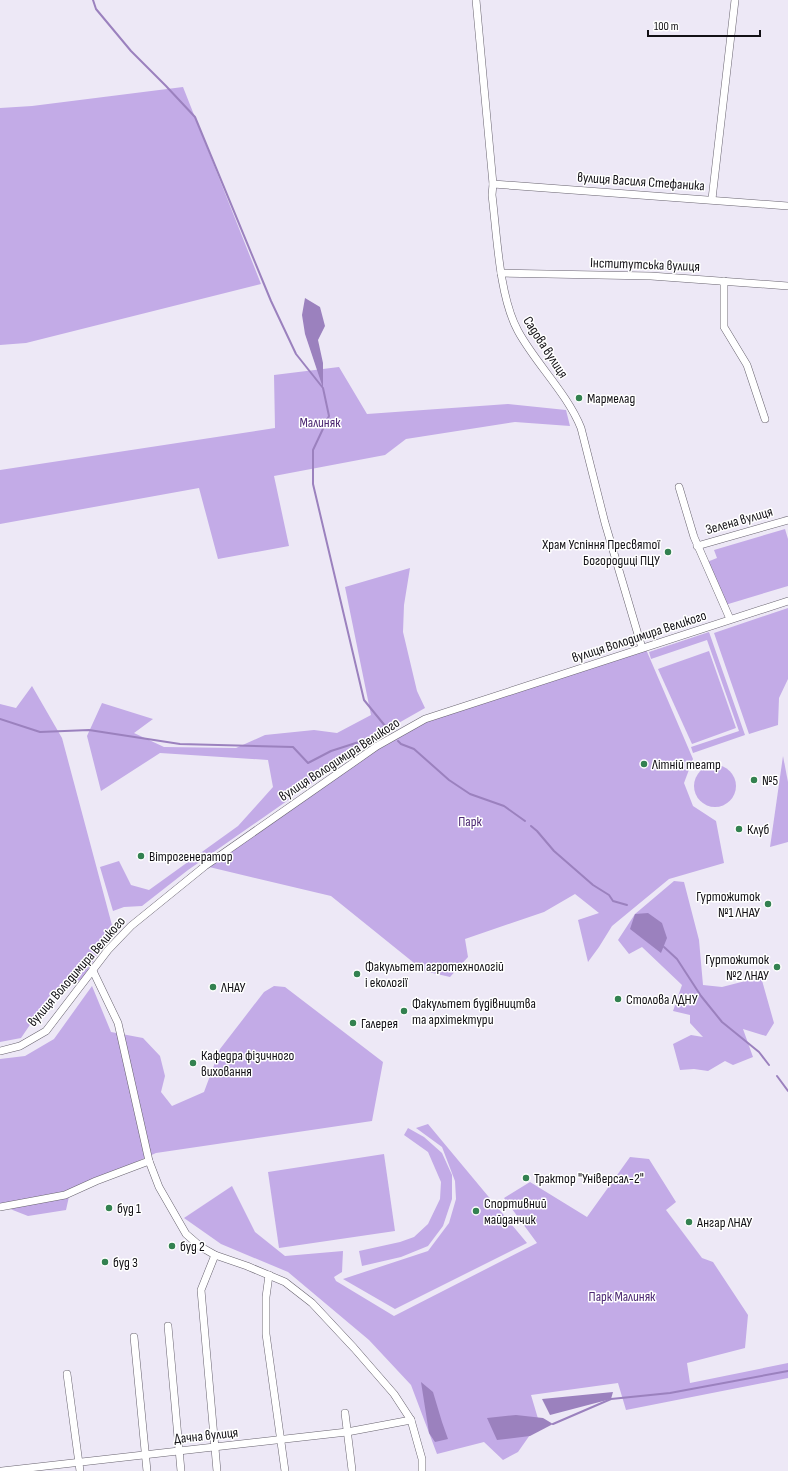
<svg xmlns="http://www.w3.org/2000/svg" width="788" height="1471" viewBox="0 0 788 1471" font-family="'Sofia Sans Condensed',sans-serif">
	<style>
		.green { fill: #c3abe7 }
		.water { fill: #9b81be }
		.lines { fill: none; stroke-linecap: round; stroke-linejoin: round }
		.stream { stroke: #9b81be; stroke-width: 2 }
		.street-casing { stroke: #68636f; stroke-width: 8 }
		.street { stroke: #fff; stroke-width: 7 }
		.poi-dot { fill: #338150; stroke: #fff; stroke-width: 1.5 }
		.labels { text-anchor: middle; stroke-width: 3; stroke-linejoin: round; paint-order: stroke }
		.street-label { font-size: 14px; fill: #121015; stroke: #fff }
		.poi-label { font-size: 14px; fill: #121015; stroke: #fff; text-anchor: start }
		.park-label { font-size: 14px; fill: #4d2973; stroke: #fff }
	</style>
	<rect width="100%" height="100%" fill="#ede8f6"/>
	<!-- green -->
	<g class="green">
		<path d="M183 87 261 284 26 343 0 345V108L32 106Z"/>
		<path d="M339 367 367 414 508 404 566 410 570 426 515 422 406 439 385 455 274 476 289 546 218 559 199 488 0 524V470L275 428 274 375Z"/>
		<path d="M785 529 788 539V586L725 605 707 562 717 558 714 550Z"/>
		<path d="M410 568 404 605 403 632 417 691 425 708 381 733 297 794 188 870 142 906 124 907 113 911 100 867 119 861 131 885 149 890 238 826 273 787 268 760 160 753 101 791 87 736 102 703 153 719 134 733 164 747 236 748 265 735 314 730 337 733 371 715 345 587Z"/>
		<path d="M788 608V679L779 698 778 725 749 734 714 633Z"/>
		<path d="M709 632 745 735 693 753 691 747 739 731 707 640 651 659 649 652Z"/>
		<path d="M645 647 693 759 684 783 693 806 716 821 724 863 669 879 612 926 599 947 588 962 578 920 599 913 575 894 544 912 465 939 468 957 450 977 424 971 331 896 205 866 377 746 425 719Z"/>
		<path d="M709 651 736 728 692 744 658 669Z"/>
		<path d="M32 686 62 738 113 929 82 979 53 991 21 1038 0 1042V704L16 708Z"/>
		<path d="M783 756 788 782V842L770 847Z"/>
		<circle cx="715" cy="786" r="21"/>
		<path d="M674 881 684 882 699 940 703 985 722 987 761 977 774 1023 766 1036 743 1029 753 1057 733 1065 725 1061 708 1071 694 1069 680 1070 673 1044 691 1035 703 1037 690 1023V1015L673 1011 682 985 642 947 629 954 618 940 635 914Z"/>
		<path d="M92 986 111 1032 143 1038 160 1056 165 1076 161 1092 172 1106 204 1092 220 1049 264 992 274 986 285 987 383 1062 372 1121 156 1153 70 1192 66 1210 28 1216 5 1207 0 1208V1059L25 1056 54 1039Z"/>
		<path d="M428 1124 527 1243 395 1309 343 1279 428 1251 449 1223 456 1199 455 1181 442 1147 416 1128Z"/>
		<path d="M408 1128 424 1137 442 1153 452 1175V1199L443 1226 428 1246 401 1257 362 1266 359 1251 400 1242 414 1237 428 1224 440 1199 441 1182 428 1152 404 1135Z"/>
		<path d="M384 1154 395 1231 279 1248 268 1172Z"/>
		<path d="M630 1157 649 1159 676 1202 666 1210 702 1258 713 1262 748 1315 745 1348 687 1363 690 1383 788 1363V1378L626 1410 618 1383 531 1395 539 1422 518 1452 503 1460 484 1442 437 1454 411 1385 369 1340 288 1272 221 1244 184 1218 232 1186 255 1232 285 1256 343 1251 342 1272 334 1277 336 1281 394 1316 537 1243 504 1198 530 1182 587 1217Z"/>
	</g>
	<!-- water -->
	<g class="water">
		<path d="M305 298 320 307 325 326 318 340 323 363V388L305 334 302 315Z"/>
		<path d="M648 913 662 923 667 938 661 953 630 929 635 914Z"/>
		<path d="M421 1382 433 1392 442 1422 448 1439 435 1442 429 1433Z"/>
		<path d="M613 1392 611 1399 550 1415 542 1399Z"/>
		<path d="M516 1415 543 1418 553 1424 530 1436 497 1440 487 1418Z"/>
	</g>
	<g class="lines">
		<!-- stream -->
		<g class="stream">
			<path d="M0 719 40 732 89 730 180 744 293 747 308 763 331 751 390 732 364 700 313 484V450L329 416 323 388 296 354 271 301 195 117 166 86 131 51 96 9 93 0"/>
			<path d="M398 741 401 744 414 749 449 780 470 794 504 806 525 821"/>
			<path d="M531 826 537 831 554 851 593 885 609 895 613 901 627 905"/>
			<path d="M664 947 677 959 701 996 722 1022 759 1052 769 1065"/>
			<path d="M777 1076 788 1091"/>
			<path d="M553 1424 611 1399 670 1393 788 1371"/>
		</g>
		<defs>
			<g id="street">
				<path d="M476 0 493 184 492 195C497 235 499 296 518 331 536 364 567 393 581 428L605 523 642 648"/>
				<path d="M493 184 788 206"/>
				<path d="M712 199 735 0"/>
				<path d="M501 273 651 276 788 286"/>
				<path d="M724 281V327L747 365 765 419"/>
				<path d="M679 487 694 537 730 619"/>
				<path d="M697 546 788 520"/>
				<path d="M93 971 118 1023 149 1161 159 1187 186 1234 201 1247 215 1255 247 1266 285 1282 312 1303 354 1348 394 1394 411 1420 422 1459V1471"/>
				<path d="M0 1051 20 1046 46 1031 108 950 131 926 205 866 377 746 425 719 788 601"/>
				<path d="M0 1207 65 1195 96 1181 149 1161"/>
				<path d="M215 1255 201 1290 217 1471"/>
				<path d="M269 1275 266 1297V1334L285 1471"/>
				<path d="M168 1326 181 1471"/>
				<path d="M134 1337 147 1471"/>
				<path d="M67 1374 80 1471"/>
				<path d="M345 1413 352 1470"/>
				<path d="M2 1471 347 1432 411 1420"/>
			</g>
		</defs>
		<!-- street casing -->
		<use href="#street" class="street-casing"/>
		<!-- street -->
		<use href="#street" class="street"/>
	</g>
	<!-- markers -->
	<g class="poi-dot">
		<circle cx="579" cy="398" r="4"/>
		<circle cx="668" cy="552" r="4"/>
		<circle cx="644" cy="764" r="4"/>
		<circle cx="754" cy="780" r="4"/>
		<circle cx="739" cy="829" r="4"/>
		<circle cx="141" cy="856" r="4"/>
		<circle cx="768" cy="904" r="4"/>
		<circle cx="777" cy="967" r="4"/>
		<circle cx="357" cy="974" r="4"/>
		<circle cx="213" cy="987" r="4"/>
		<circle cx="618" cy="999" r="4"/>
		<circle cx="404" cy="1011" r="4"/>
		<circle cx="353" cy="1023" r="4"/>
		<circle cx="193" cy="1063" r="4"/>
		<circle cx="526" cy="1178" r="4"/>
		<circle cx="109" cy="1208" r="4"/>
		<circle cx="476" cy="1211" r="4"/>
		<circle cx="689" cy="1222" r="4"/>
		<circle cx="172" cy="1246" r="4"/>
		<circle cx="105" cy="1262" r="4"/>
	</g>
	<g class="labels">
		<!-- street labels -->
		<g class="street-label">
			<text transform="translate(641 181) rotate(4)" y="5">вулиця Василя Стефаника</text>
			<text transform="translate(645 264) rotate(2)" y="5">Інститутська вулиця</text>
			<text transform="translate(546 347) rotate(57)" y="5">Садова вулиця</text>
			<text transform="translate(739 520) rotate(-16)" y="5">Зелена вулиця</text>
			<text transform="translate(639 636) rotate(-18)" y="5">вулиця Володимира Великого</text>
			<text transform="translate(339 759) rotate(-33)" y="5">вулиця Володимира Великого</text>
			<text transform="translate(76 971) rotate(-49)" y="5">вулиця Володимира Великого</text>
			<text transform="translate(206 1435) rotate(-6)" y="5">Дачна вулиця</text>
		</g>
		<!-- poi labels -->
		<g class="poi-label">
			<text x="587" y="403">Мармелад</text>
			<text x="660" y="549" text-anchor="end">Храм Успіння Пресвятої<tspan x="660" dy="16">Богородиці ПЦУ</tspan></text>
			<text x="652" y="769">Літній театр</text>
			<text x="762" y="785">№5</text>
			<text x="747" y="834">Клуб</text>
			<text x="149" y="861">Вітрогенератор</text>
			<text x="760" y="901" text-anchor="end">Гуртожиток<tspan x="760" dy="16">№1 ЛНАУ</tspan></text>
			<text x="769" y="964" text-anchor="end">Гуртожиток<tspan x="769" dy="16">№2 ЛНАУ</tspan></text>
			<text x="365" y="971">Факультет агротехнологій<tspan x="365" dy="16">і екології</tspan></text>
			<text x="221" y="992">ЛНАУ</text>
			<text x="626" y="1004">Столова ЛДНУ</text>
			<text x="412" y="1008">Факультет будівництва<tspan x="412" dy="16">та архітектури</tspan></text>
			<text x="361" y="1028">Галерея</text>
			<text x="201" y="1060">Кафедра фізичного<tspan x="201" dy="16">виховання</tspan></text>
			<text x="534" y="1183">Трактор "Універсал-2"</text>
			<text x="484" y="1208">Спортивний<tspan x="484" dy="16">майданчик</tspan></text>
			<text x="117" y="1213">буд 1</text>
			<text x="697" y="1227">Ангар ЛНАУ</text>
			<text x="180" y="1251">буд 2</text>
			<text x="113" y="1267">буд 3</text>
		</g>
		<!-- park labels -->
		<g class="park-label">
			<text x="320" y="427">Малиняк</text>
			<text x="470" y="826">Парк</text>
			<text x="622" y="1301">Парк Малиняк</text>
		</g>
	</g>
	<!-- scale -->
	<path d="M648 30v6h112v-6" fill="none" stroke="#121015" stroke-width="2"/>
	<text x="654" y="30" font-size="12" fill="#121015" stroke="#ffffff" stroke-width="3" paint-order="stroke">100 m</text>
</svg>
